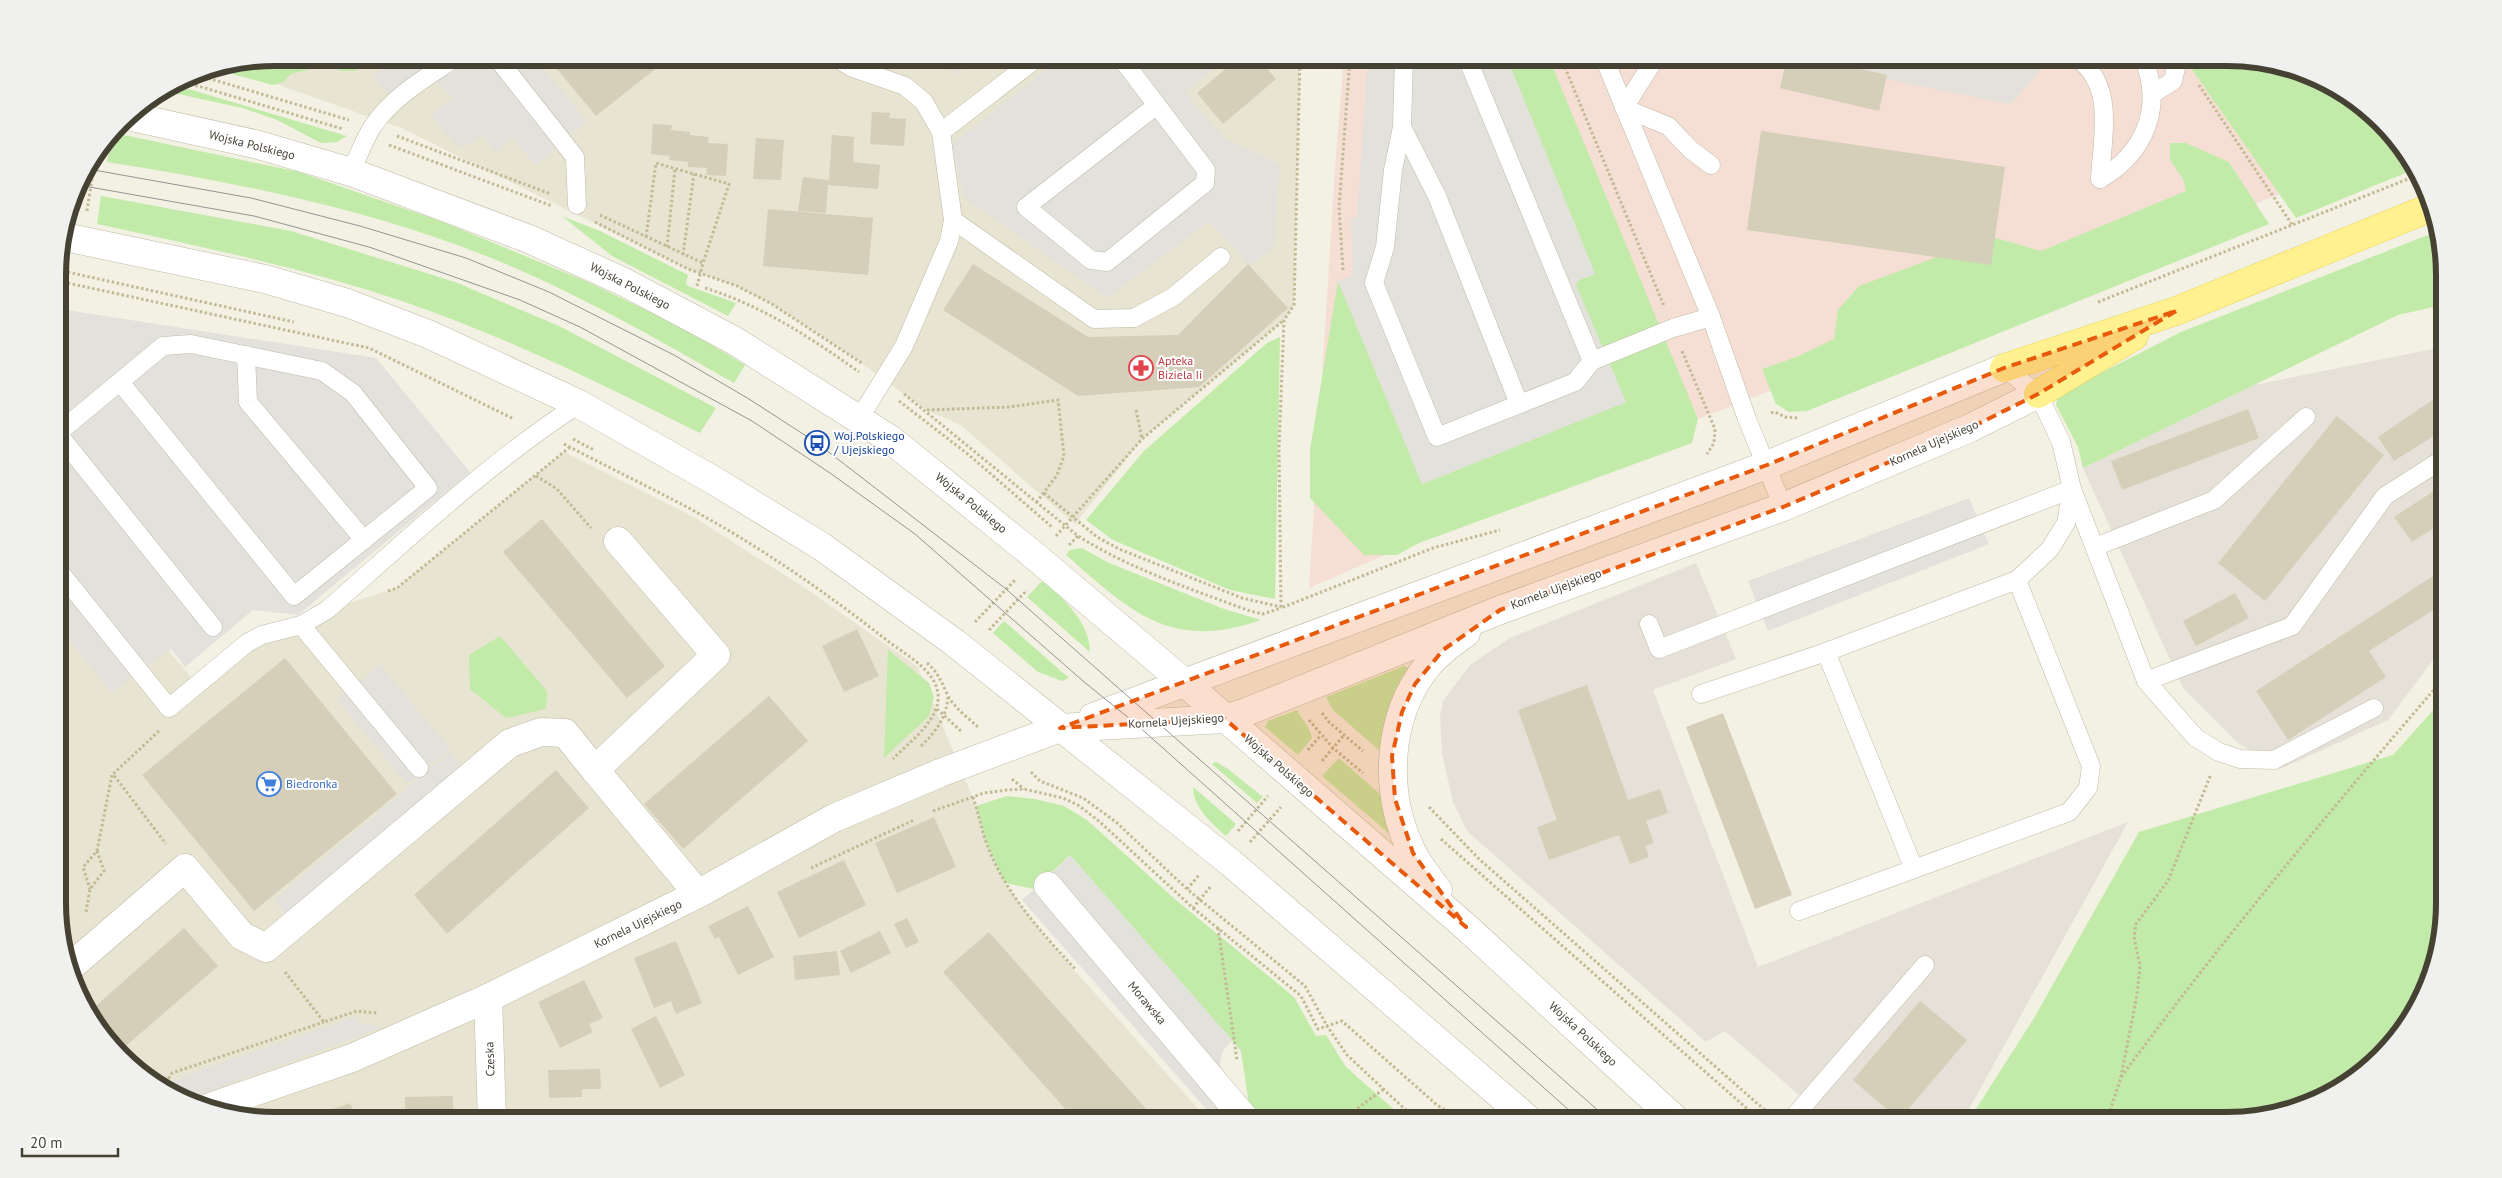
<svg xmlns="http://www.w3.org/2000/svg" width="2502" height="1178" viewBox="0 0 2502 1178" font-family="'PT Sans',sans-serif">
	<style>
		.residential { fill: #e7e4d1 }
		.industrial { fill: #e5e1d8 }
		.medical { fill: #f5dfd5 }
		.green { fill: #c2eba9 }
		.parking { fill: #e3e1dc }
		.building { fill: #d5ceb8 }
		.lines { fill: none; stroke-linecap: round; stroke-linejoin: round }
		.service-casing { stroke: #bfbaa5; stroke-width: 19 }
		.minor-casing { stroke: #bfbaa5; stroke-width: 29 }
		.tertiary-casing { stroke: #bfbaa5; stroke-width: 29 }
		.primary-casing { stroke: #ebd759; stroke-width: 29 }
		.path { stroke: #c2b995; stroke-width: 3; stroke-dasharray: 2.5 2.5; stroke-linecap: butt }
		.service { stroke: #fff; stroke-width: 18 }
		.minor { stroke: #fff; stroke-width: 28 }
		.tertiary { stroke: #fff; stroke-width: 28 }
		.primary { stroke: #fff190; stroke-width: 28 }
		.tram { stroke: #949494; stroke-width: 1 }
		.marked { fill: #e8590c; fill-opacity: 0.2; stroke: #e8590c; stroke-width: 4; stroke-dasharray: 10 6; stroke-linejoin: round }
		.labels { text-anchor: middle; stroke-width: 4; stroke-linejoin: round; paint-order: stroke }
		.street-label { font-size: 12px; fill: #454133; stroke: #fff }
		.health-label { font-size: 12px; fill: #be3a42; stroke: #fff; text-anchor: start }
		.transit-label { font-size: 12px; fill: #164399; stroke: #fff; text-anchor: start }
		.shop-label { font-size: 12px; fill: #366cbe; stroke: #fff; text-anchor: start }
		.rim { fill: none; stroke: #454133; stroke-width: 6 }
	</style>
	<rect width="100%" height="100%" fill="#f3f1e3"/>
	<!-- residential -->
	<g class="residential">
		<path d="M275 58H1300L1294 305 1284 320 1142 439 1075 524 959 424 926 410 845 351 772 304 737 286 688 269 401 128 228 67Z"/>
		<path d="M564 452 692 516 808 590 918 667 976 806 986 841 1005 883 1044 936 1208 1120H275L192 1104 143 1075 103 1035 74 986 59 931V524L198 685 247 643 327 610 397 588Z"/>
	</g>
	<!-- industrial -->
	<g class="industrial">
		<path d="M940 58H977L954 76Z"/>
		<path d="M2443 347 2444 645 2388 720 2280 769 2237 742 2183 688 2083 468 2254 385Z"/>
		<path d="M1696 563 1736 659 1653 690 1758 967 2128 822 1963 1120H1828L1725 1031 1706 1042 1467 831 1453 802 1442 754 1440 716 1443 701 1470 665 1510 638Z"/>
	</g>
	<!-- medical -->
	<path class="medical" d="M1344 58H2227L2310 74 2359 103 2402 147 1698 419 1309 588 1335 167Z"/>
	<!-- green -->
	<g class="green">
		<path d="M275 58H378L373 63 354 71H342L327 65 291 74 283 82 273 85 235 75 222 68Z"/>
		<path d="M1507 58H1549L1698 419 1692 443 1419 543 1397 555H1364L1310 498V450L1338 281 1422 484 1626 402 1575 285 1579 280 1595 274Z"/>
		<path d="M2184 58H2227L2310 74 2359 103 2400 143 2415 169 2296 218Z"/>
		<path d="M175 85 347 136 337 142 321 143 277 120 242 108 165 91Z"/>
		<path d="M115 133 299 172 443 222 588 282 683 328 745 365 734 383C645 332 556 281 460 246 345 204 227 181 107 162L111 139Z"/>
		<path d="M2170 143H2186L2229 162 2269 224 1807 411 1789 412 1776 404 1762 369 1799 356 1834 339 1838 310 1859 286 1977 242 1996 238 2041 251 2186 191 2183 179 2170 160Z"/>
		<path d="M101 196 291 231 455 282 559 326 716 408 700 433C603 385 505 336 402 301 302 268 199 246 97 224Z"/>
		<path d="M562 216 600 231 688 275 686 283 688 286 736 303 728 316 612 256Z"/>
		<path d="M2438 231 2443 247V305L2398 315 2083 468 2078 447 2056 405 2058 395 2181 332Z"/>
		<path d="M1280 337 1275 599 1230 590 1113 540 1086 520 1144 451 1267 343Z"/>
		<path d="M1082 548 1109 563 1224 609 1261 620C1170 652 1130 611 1066 555L1070 550Z"/>
		<path d="M1043 580C1063 599 1090 622 1090 652L1027 597Z"/>
		<path d="M1004 621 1069 678 1062 681 1038 672 993 633Z"/>
		<path d="M500 636 547 691 546 709 506 718 470 689 469 655Z"/>
		<path d="M888 650 929 683 934 697 929 716 884 758Z"/>
		<path d="M1404 666 1408 668 1389 706 1379 750 1333 710 1326 697Z"/>
		<path d="M2444 698V903L2428 986 2399 1035 2348 1084 2297 1109 2241 1120H1969L2034 1018 2139 832 2393 755Z"/>
		<path d="M1297 710C1301 719 1311 728 1312 738L1298 755 1265 727 1268 721Z"/>
		<path d="M1339 758 1381 795 1392 836 1322 776Z"/>
		<path d="M1216 762 1228 769 1263 797 1257 803 1212 764Z"/>
		<path d="M1193 787 1236 824 1226 836C1212 824 1193 807 1193 787Z"/>
		<path d="M1007 796 1035 799 1064 806 1087 820 1176 900 1294 997 1316 1036 1326 1035 1346 1067 1399 1114 1413 1120H1262L1249 1105 1241 1051 1070 855 1034 889 1005 883 986 841 976 806Z"/>
	</g>
	<!-- parking -->
	<g class="parking">
		<path d="M395 58H534L587 121 536 165 512 138 496 152 483 136 460 148 431 116 452 98 431 75 395 103 373 77Z"/>
		<path d="M1061 58H1211L1218 65 1185 92 1225 139 1280 164 1274 247 1250 265 1209 221 1107 298 964 197 952 144Z"/>
		<path d="M1368 58H1507L1595 274 1579 280 1576 285 1626 402 1422 484 1338 281 1353 275 1351 218H1357Z"/>
		<path d="M1782 58H2051L2011 104Z"/>
		<path d="M60 309 376 358 470 472 298 615 253 610 185 667 171 649 112 693 59 627 58 311Z"/>
		<path d="M1969 498 1989 544 1768 631 1748 581Z"/>
		<path d="M380 665 450 749 407 784 337 699Z"/>
		<path d="M450 752 464 770 288 917 274 900Z"/>
		<path d="M1070 855 1232 1040 1222 1052 1220 1063 1224 1078 1048 877Z"/>
		<path d="M1039 885 1241 1120H1216L1022 900Z"/>
		<path d="M355 1017 360 1024 383 1027 185 1100 171 1092 170 1081Z"/>
	</g>
	<!-- building -->
	<g class="building">
		<path d="M548 58H669L596 116Z"/>
		<path d="M1223 58H1258L1276 79 1223 124 1197 93 1230 65Z"/>
		<path d="M1787 58H1810L1887 75 1879 111 1780 88Z"/>
		<path d="M872 112 890 113 889 118 906 119 904 146 870 144Z"/>
		<path d="M653 124 672 125 671 130 690 132V135L709 137 708 143 728 144 726 176 706 175 707 168 688 167V162L669 160 670 156 651 154Z"/>
		<path d="M1761 131 2005 167 1991 265 1747 230Z"/>
		<path d="M832 135 854 137 853 162 880 165 878 189 828 185 826 213 798 211 803 177 829 180Z"/>
		<path d="M756 138 784 140 781 180 753 179Z"/>
		<path d="M768 209 873 218 868 275 763 266Z"/>
		<path d="M973 264 1088 337 1178 335 1248 264 1288 308 1199 387 1078 396 943 310Z"/>
		<path d="M2443 393V430L2394 461 2378 437Z"/>
		<path d="M2248 409 2259 438 2122 490 2111 461Z"/>
		<path d="M2337 416 2384 455 2265 601 2218 563Z"/>
		<path d="M2443 485V522L2412 542 2394 517Z"/>
		<path d="M542 519 665 666 627 698 503 552Z"/>
		<path d="M2444 569V603L2369 651 2386 677 2288 740 2256 691Z"/>
		<path d="M2235 593 2249 618 2196 646 2183 621Z"/>
		<path d="M857 629 879 676 844 692 822 646Z"/>
		<path d="M285 658 397 794 254 911 142 775Z"/>
		<path d="M1587 685 1628 800 1660 789 1668 813 1646 821 1654 843 1645 846 1649 857 1630 864 1619 835 1549 860 1537 827 1557 820 1518 710Z"/>
		<path d="M769 696 808 741 683 849 644 804Z"/>
		<path d="M1723 713 1792 895 1755 909 1686 727Z"/>
		<path d="M556 770 589 808 447 934 414 895Z"/>
		<path d="M934 817 956 867 897 893 875 843Z"/>
		<path d="M844 860 866 905 799 938 777 892Z"/>
		<path d="M748 906 774 957 738 975 719 937 715 939 708 926Z"/>
		<path d="M907 918 919 942 906 948 894 924Z"/>
		<path d="M184 928 218 966 119 1052 103 1035 89 1012Z"/>
		<path d="M880 931 891 953 851 973 840 951Z"/>
		<path d="M989 932 1156 1120H1075L943 972Z"/>
		<path d="M676 941 702 1003 676 1014 671 1001 654 1008 634 958Z"/>
		<path d="M837 951 840 975 795 980 793 956Z"/>
		<path d="M584 980 603 1018 589 1024 593 1032 560 1048 538 1002Z"/>
		<path d="M1920 1001 1967 1040 1899 1120 1853 1080Z"/>
		<path d="M656 1016 685 1075 660 1088 631 1029Z"/>
		<path d="M600 1069 601 1089H582V1097L549 1098 548 1070Z"/>
		<path d="M453 1096V1120H405V1097Z"/>
		<path d="M350 1103 357 1120H302Z"/>
		<rect x="602" y="1109" width="27" height="11"/>
	</g>
	<g class="lines">
		<defs>
			<g id="service">
				<path d="M497 58 575 157 577 205"/>
				<path d="M836 58 853 68 905 86 924 102 941 132 1037 58"/>
				<path d="M1121 58 1206 170 1205 183 1107 262 1091 260 1026 207 1157 105"/>
				<path d="M1404 58 1402 127 1437 196 1519 404"/>
				<path d="M1467 58 1592 361"/>
				<path d="M1604 58 1711 317 1747 419 1783 507"/>
				<path d="M1652 58 1651 65 1624 108 1668 126 1691 150 1711 165"/>
				<path d="M2077 58C2116 86 2102 137 2100 179"/>
				<path d="M2152 94 2173 81 2178 58"/>
				<path d="M1402 127 1393 170 1385 247 1374 283 1437 437 1575 382 1592 361 1673 328 1711 317"/>
				<path d="M941 132 953 220 1094 319 1134 318 1173 297 1221 257"/>
				<path d="M351 172C358 157 364 139 373 126 392 97 427 77 455 58"/>
				<path d="M2100 179C2145 153 2164 107 2143 58"/>
				<path d="M246 355 248 402 364 540"/>
				<path d="M2004 368 2038 394 2061 442 2072 489 2146 681 2196 738 2219 752 2240 759 2274 760 2374 708"/>
				<path d="M859 419 904 346 949 241 953 220"/>
				<path d="M58 433 163 346 191 344 322 371 353 393 428 488 294 596 120 382"/>
				<path d="M58 434 213 627"/>
				<path d="M2095 547 2214 500 2306 417"/>
				<path d="M59 571 169 708 247 643 262 635 301 625 327 610C408 539 488 463 579 404"/>
				<path d="M1649 624 1659 649 2072 489"/>
				<path d="M301 625 419 768"/>
				<path d="M1826 652 2017 580 2050 549 2066 523 2072 489"/>
				<path d="M2146 681 2292 626 2385 496 2443 459"/>
				<path d="M1701 694 1826 652 1914 869 1799 911"/>
				<path d="M1914 869 2069 812 2088 788 2091 766 2017 580"/>
				<path d="M1791 1120 1925 965"/>
			</g>
			<g id="minor">
				<path d="M618 541 716 655 595 770 698 894"/>
				<path d="M1048 886 1246 1120"/>
				<path d="M69 968 185 868 242 936 266 948 510 743 541 732 565 733 595 770"/>
				<path d="M488 998 492 1120"/>
				<path d="M210 1107 352 1058 488 998 698 894 834 818 940 773 1060 728"/>
			</g>
			<g id="tertiary">
				<path d="M128 116 255 144 351 172 529 239 624 282 735 341 890 439 1036 557 1185 683 1466 927 1676 1120"/>
				<path d="M65 237 265 279 347 303 428 334 579 404 713 480 821 546 955 643 1231 863 1529 1120"/>
				<path d="M1093 717 1767 465 2004 368"/>
				<path d="M1060 728 1225 719 1246 712 1500 610 1783 507 1970 428 2038 394"/>
				<path d="M1438 890C1429 878 1419 866 1412 852 1383 793 1386 717 1428 665 1439 652 1453 642 1466 633"/>
			</g>
			<g id="primary">
				<path d="M2004 368 2176 311 2432 207"/>
				<path d="M2038 394 2134 336"/>
			</g>
		</defs>
		<!-- service casing -->
		<use href="#service" class="service-casing"/>
		<!-- minor casing -->
		<use href="#minor" class="minor-casing"/>
		<!-- tertiary casing -->
		<use href="#tertiary" class="tertiary-casing"/>
		<!-- primary casing -->
		<use href="#primary" class="primary-casing"/>
		<!-- path -->
		<g class="path">
			<path d="M1300 58 1294 305 1284 320 1279 448 1281 608 1433 548 1500 530"/>
			<path d="M1561 58 1664 306"/>
			<path d="M194 74 349 120"/>
			<path d="M181 81 343 129"/>
			<path d="M2199 85 2293 226"/>
			<path d="M397 136 551 194"/>
			<path d="M389 145 552 206"/>
			<path d="M87 211 95 160"/>
			<path d="M600 215 703 263 697 286"/>
			<path d="M595 222 688 269 737 286 772 304 863 364"/>
			<path d="M646 237 656 163 729 184 703 263"/>
			<path d="M667 247 675 169"/>
			<path d="M683 255 694 174"/>
			<path d="M58 270 294 322"/>
			<path d="M1343 270 1339 207 1350 58"/>
			<path d="M58 281 369 348 514 419"/>
			<path d="M705 288C763 306 811 338 859 372"/>
			<path d="M2098 302 2418 175"/>
			<path d="M1682 351 1715 429 1714 443 1707 454"/>
			<path d="M904 394 1078 536C1132 570 1191 589 1250 611L1263 614 1281 608"/>
			<path d="M899 401 969 455 1052 527"/>
			<path d="M927 410 1009 407 1058 400 1064 456 1057 475 1036 503"/>
			<path d="M1136 410 1142 439 1284 320"/>
			<path d="M1771 413 1775 412 1785 417 1798 418"/>
			<path d="M573 439 594 450"/>
			<path d="M564 444C604 465 645 485 685 506 755 543 827 593 889 642 905 654 932 669 937 689 945 717 910 741 893 759"/>
			<path d="M536 476 557 489 591 528"/>
			<path d="M1044 493 1097 537 1119 549 1242 598 1281 607"/>
			<path d="M1056 536 1142 439"/>
			<path d="M1069 545 1078 536"/>
			<path d="M388 591 397 588 570 447"/>
			<path d="M975 622 1016 579"/>
			<path d="M989 630 1027 590"/>
			<path d="M927 663C938 672 942 683 948 696 955 708 968 718 978 727"/>
			<path d="M937 709 962 732"/>
			<path d="M1322 713 1329 722 1363 751"/>
			<path d="M1309 720 1333 748 1363 773"/>
			<path d="M159 731 113 774 166 844"/>
			<path d="M921 746C936 731 946 719 948 697"/>
			<path d="M1308 750 1321 735"/>
			<path d="M1322 761 1344 735"/>
			<path d="M1031 772 1040 781 1083 798 1116 822 1187 889 1305 986 1327 1026 1347 1055 1409 1113 1422 1120"/>
			<path d="M1012 779 1024 789"/>
			<path d="M973 797C978 812 981 827 986 842 1004 892 1040 931 1076 970"/>
			<path d="M1429 807 1479 859 1767 1112"/>
			<path d="M933 811 984 793 1007 790 1024 789 1063 798 1078 805 1100 822 1193 908 1211 886"/>
			<path d="M1238 831 1268 796"/>
			<path d="M1441 839 1760 1120"/>
			<path d="M1250 842 1281 807"/>
			<path d="M97 851 112 775"/>
			<path d="M811 868 914 820"/>
			<path d="M1187 889 1199 875"/>
			<path d="M1193 908 1301 996 1318 1029 1342 1021 1437 1105 1460 1120"/>
			<path d="M86 912 90 889 104 871 97 851 83 867 90 889"/>
			<path d="M1218 928 1237 1060"/>
			<path d="M285 972 324 1022 357 1011 377 1013"/>
			<path d="M2121 1077C2223 939 2332 808 2444 678"/>
			<path d="M163 1087 172 1073 324 1022"/>
			<path d="M1341 1120 1384 1089"/>
			<path d="M2107 1120 2121 1077 2137 995 2140 966 2134 937 2136 924 2168 881 2211 774"/>
		</g>
		<!-- service -->
		<use href="#service" class="service"/>
		<!-- minor -->
		<use href="#minor" class="minor"/>
		<!-- tertiary -->
		<use href="#tertiary" class="tertiary"/>
		<!-- primary -->
		<use href="#primary" class="primary"/>
		<!-- tram -->
		<g class="tram">
			<path d="M88 169 251 198 360 226 466 258 549 292 674 355 749 399 817 443 1006 589 1609 1120"/>
			<path d="M78 185 254 216 369 247 520 300 580 327 752 421 830 473 915 534 1083 681 1136 724 1580 1120"/>
		</g>
	</g>
	<!-- marked area -->
	<path class="marked" d="M2176 311 2038 394 1970 428 1783 507 1500 610 1443 650 1415 684 1402 712 1392 756 1395 799 1413 853 1466 927 1225 719 1060 728 1767 465 2004 368Z"/>
	<!-- icons -->
	<defs>
		<symbol id="pharmacy-ring" viewBox="-11 -11 22 22"><circle r="9.5" fill="#fff" stroke="#e0444e" stroke-width="1.5"/><path d="M-2-6h4v4h4v4h-4v4h-4v-4h-4v-4h4Z" fill="#e0444e"/></symbol>
		<symbol id="bus-ring" viewBox="-11 -11 22 22"><circle r="9.5" fill="#fff" stroke="#1a4fb4" stroke-width="1.5"/><path d="M-5-6H5V4H4V6H2V4H-2V6H-4V4H-5ZM-3.5-4V0h7V-4ZM-3.5 1.2v1.5H-2V1.2ZM2 1.2v1.5H3.5V1.2Z" fill="#1a4fb4"/></symbol>
		<symbol id="supermarket-ring" viewBox="-11 -11 22 22"><circle r="9.5" fill="#fff" stroke="#3f7fe0" stroke-width="1.5"/><path d="M-6-5.5h2.5l.6 2H6L4.5 2H-2.5L-4.4-4H-6ZM-1.5 3.2a1.3 1.3 0 1 0 .1 0ZM3 3.2a1.3 1.3 0 1 0 .1 0Z" fill="#3f7fe0"/></symbol>
	</defs>
	<g fill-rule="evenodd">
		<use href="#pharmacy-ring" x="1127" y="354" width="28" height="28"/>
		<use href="#bus-ring" x="803" y="429" width="28" height="28"/>
		<use href="#supermarket-ring" x="255" y="770" width="28" height="28"/>
	</g>
	<g class="labels">
		<!-- street labels -->
		<g class="street-label">
			<text transform="translate(252 145) rotate(14)" y="4">Wojska Polskiego</text>
			<text transform="translate(630 286) rotate(27)" y="4">Wojska Polskiego</text>
			<text transform="translate(1934 443) rotate(-24)" y="4">Kornela Ujejskiego</text>
			<text transform="translate(971 503) rotate(39)" y="4">Wojska Polskiego</text>
			<text transform="translate(1556 589) rotate(-20)" y="4">Kornela Ujejskiego</text>
			<text transform="translate(1176 721) rotate(-4)" y="4">Kornela Ujejskiego</text>
			<text transform="translate(1279 766) rotate(41)" y="4">Wojska Polskiego</text>
			<text transform="translate(638 924) rotate(-26)" y="4">Kornela Ujejskiego</text>
			<text transform="translate(1147 1003) rotate(50)" y="4">Morawska</text>
			<text transform="translate(1583 1034) rotate(43)" y="4">Wojska Polskiego</text>
			<text transform="translate(490 1059) rotate(-92)" y="4">Czeska</text>
		</g>
		<!-- health labels -->
		<g class="health-label">
			<text x="1158" y="365">Apteka<tspan x="1158" dy="14">Biziela Ii</tspan></text>
		</g>
		<!-- transit labels -->
		<g class="transit-label">
			<text x="834" y="440">Woj.Polskiego<tspan x="834" dy="14">/ Ujejskiego</tspan></text>
		</g>
		<!-- shop labels -->
		<g class="shop-label">
			<text x="286" y="788">Biedronka</text>
		</g>
	</g>
	<!-- crop -->
	<path d="M0 0H2502V1178H0ZM275 66H2227A209 209 0 0 1 2436 275V903A209 209 0 0 1 2227 1112H275A209 209 0 0 1 66 903V275A209 209 0 0 1 275 66Z" fill="#f0f0ef" fill-rule="evenodd"/>
	<path class="rim" d="M275 66H2227A209 209 0 0 1 2436 275V903A209 209 0 0 1 2227 1112H275A209 209 0 0 1 66 903V275A209 209 0 0 1 275 66Z"/>
	<!-- scale -->
	<path d="M22 1148v8h96v-8" fill="none" stroke="#454133" stroke-width="2.5"/>
	<text x="30" y="1148" font-size="15" fill="#454133" stroke="#ffffff" stroke-width="4" paint-order="stroke">20 m</text>
</svg>
